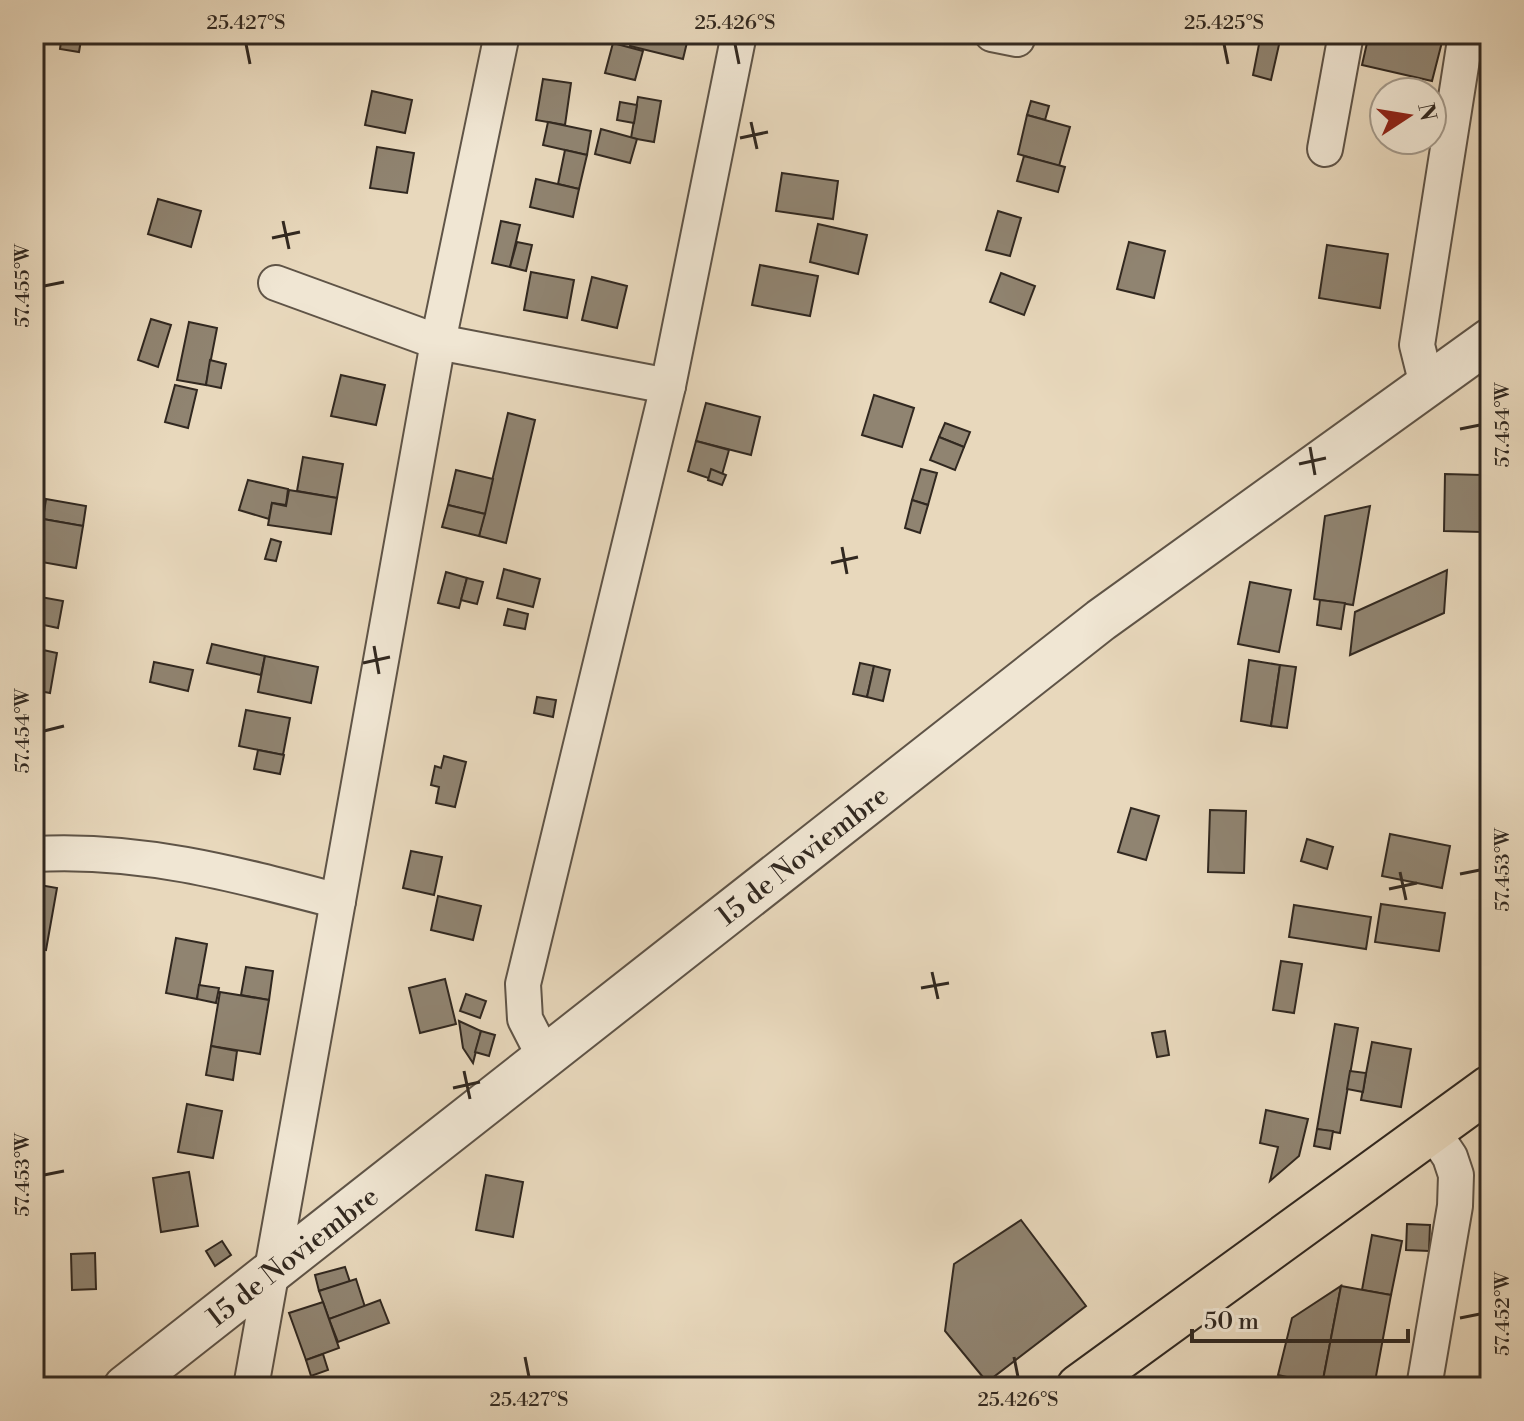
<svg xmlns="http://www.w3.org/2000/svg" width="1524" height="1421" viewBox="0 0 1524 1421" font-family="'Libre Bodoni',serif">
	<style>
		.building { fill: #908471; stroke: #312820; stroke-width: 2 }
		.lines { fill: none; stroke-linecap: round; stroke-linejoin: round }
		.minor-casing { stroke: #5f5447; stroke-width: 38 }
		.tertiary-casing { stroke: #5f5447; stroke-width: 46 }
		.primary-casing { stroke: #312820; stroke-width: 48 }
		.minor { stroke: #f0e6d3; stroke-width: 34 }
		.tertiary { stroke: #f0e6d3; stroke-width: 42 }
		.primary { stroke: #e8d8bc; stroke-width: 44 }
		.ticks { fill: none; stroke: #312820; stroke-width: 3 }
		.labels { text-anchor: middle; stroke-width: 8; stroke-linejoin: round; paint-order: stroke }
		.street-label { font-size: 28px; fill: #312820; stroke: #f0e6d3 }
		.neatline { fill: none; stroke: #312820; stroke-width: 3 }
		.ticks-label { font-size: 20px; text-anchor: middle; fill: #312820 }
	</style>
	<rect width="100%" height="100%" fill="#e8d8bc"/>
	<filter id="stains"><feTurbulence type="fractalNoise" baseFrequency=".0025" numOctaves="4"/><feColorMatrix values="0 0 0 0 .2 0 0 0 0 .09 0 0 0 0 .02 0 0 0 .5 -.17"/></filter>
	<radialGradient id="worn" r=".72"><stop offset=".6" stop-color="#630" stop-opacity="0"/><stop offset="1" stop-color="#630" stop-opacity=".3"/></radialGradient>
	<!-- building -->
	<g class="building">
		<path d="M62 34H82L79 52 60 49Z"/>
		<path d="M361 34H399L398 40Z"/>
		<path d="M633 34H689L683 59 630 46Z"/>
		<path d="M1261 34 1281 36 1271 80 1253 75Z"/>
		<path d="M1369 34H1406L1442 42 1432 81 1362 65Z"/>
		<path d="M613 43 643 51 635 80 605 73Z"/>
		<path d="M543 79 571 83 565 125 536 120Z"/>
		<path d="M372 91 412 100 405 133 365 125Z"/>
		<path d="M638 97 661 101 654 142 631 138Z"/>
		<path d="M1031 101 1049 106 1045 120 1027 115Z"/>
		<path d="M620 102 637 105 634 123 617 120Z"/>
		<path d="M1027 115 1070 127 1059 166 1018 154Z"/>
		<path d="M548 122 591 131 587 155 543 145Z"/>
		<path d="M601 129 637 139 630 163 595 154Z"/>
		<path d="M377 147 414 153 407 193 370 188Z"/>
		<path d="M565 150 587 155 579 189 558 184Z"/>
		<path d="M1024 156 1065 167 1058 192 1017 181Z"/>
		<path d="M782 173 838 181 833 219 776 211Z"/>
		<path d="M536 179 579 189 573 217 530 207Z"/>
		<path d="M158 199 201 211 191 247 148 234Z"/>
		<path d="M998 211 1021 218 1010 256 986 250Z"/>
		<path d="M501 221 520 225 510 267 492 263Z"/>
		<path d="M818 224 867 235 858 274 810 262Z"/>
		<path d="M517 242 532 245 526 271 510 267Z"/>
		<path d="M1129 242 1165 251 1154 298 1117 289Z"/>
		<path d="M1327 245 1388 254 1380 308 1319 298Z"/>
		<path d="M760 265 818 276 810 316 752 305Z"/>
		<path d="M531 272 574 280 567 318 524 310Z"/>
		<path d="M1001 273 1035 286 1024 315 990 302Z"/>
		<path d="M592 277 627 286 617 328 582 320Z"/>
		<path d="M151 319 171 325 158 367 138 360Z"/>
		<path d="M189 322 217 328 206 385 177 380Z"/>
		<path d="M210 360 226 364 221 388 206 385Z"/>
		<path d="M341 375 385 385 376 425 331 416Z"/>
		<path d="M175 385 197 390 188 428 165 422Z"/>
		<path d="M874 395 914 408 902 447 862 435Z"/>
		<path d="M706 403 760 417 751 455 696 441Z"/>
		<path d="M508 413 535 420 506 543 479 536Z"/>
		<path d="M945 423 970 432 964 447 939 437Z"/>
		<path d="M939 437 964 447 955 470 930 460Z"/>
		<path d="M696 441 729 450 720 482 688 471Z"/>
		<path d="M303 457 343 464 337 498 297 491Z"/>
		<path d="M711 469 726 475 722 485 708 480Z"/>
		<path d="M921 469 937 473 928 505 912 500Z"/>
		<path d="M456 470 493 479 485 514 448 505Z"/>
		<path d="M1445 474 1482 475V532L1444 531Z"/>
		<path d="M248 480 288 489 286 505 272 503 269 519 239 510Z"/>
		<path d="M289 490 337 498 331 534 268 525 272 503 286 506Z"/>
		<path d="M46 499 86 506 83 526 43 519Z"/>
		<path d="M912 500 928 505 920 533 905 528Z"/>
		<path d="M448 505 485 514 479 536 442 527Z"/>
		<path d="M1370 506 1353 605 1314 599 1325 516Z"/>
		<path d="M43 519 83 526 76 568 36 561Z"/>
		<path d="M271 539 281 542 276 561 265 559Z"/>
		<path d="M504 569 540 579 533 607 497 598Z"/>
		<path d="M1447 570 1444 613 1350 655 1355 612Z"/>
		<path d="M446 572 467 578 459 608 438 603Z"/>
		<path d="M467 578 483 582 477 604 461 600Z"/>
		<path d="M1250 582 1291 590 1279 652 1238 644Z"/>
		<path d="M35 596 63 601 58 628 34 623Z"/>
		<path d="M1320 600 1345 603 1341 629 1317 625Z"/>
		<path d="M508 609 528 614 525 629 504 625Z"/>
		<path d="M212 644 265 656 261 675 207 663Z"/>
		<path d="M34 648 57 653 50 693 34 690Z"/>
		<path d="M265 656 318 667 311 703 258 692Z"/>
		<path d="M1249 660 1280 665 1271 726 1241 721Z"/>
		<path d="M154 662 193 670 188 691 150 682Z"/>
		<path d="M860 663 874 666 867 697 853 694Z"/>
		<path d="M1280 665 1296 667 1287 728 1271 726Z"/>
		<path d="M874 666 890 670 883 701 867 697Z"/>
		<path d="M537 697 556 700 553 717 534 713Z"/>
		<path d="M246 710 290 718 283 755 239 746Z"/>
		<path d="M258 750 284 755 280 774 254 769Z"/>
		<path d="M444 756 466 762 455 807 436 803 439 787 431 785 435 766 441 768Z"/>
		<path d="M1131 808 1159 816 1146 860 1118 852Z"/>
		<path d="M1210 810 1246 811 1244 873 1208 872Z"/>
		<path d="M1390 834 1450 846 1442 888 1382 876Z"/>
		<path d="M1307 839 1333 847 1327 869 1301 861Z"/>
		<path d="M411 851 442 857 434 895 403 888Z"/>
		<path d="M34 884 57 888 46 950 34 947Z"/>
		<path d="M438 896 481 906 473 940 431 930Z"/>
		<path d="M1381 904 1445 913 1439 951 1375 942Z"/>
		<path d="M1294 905 1371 917 1366 949 1289 937Z"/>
		<path d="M176 938 207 944 197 999 166 993Z"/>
		<path d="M1281 961 1302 964 1294 1013 1273 1010Z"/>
		<path d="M246 967 273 971 269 1000 241 995Z"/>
		<path d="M445 979 456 1024 420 1033 409 988Z"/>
		<path d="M199 985 219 988 216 1003 197 999Z"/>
		<path d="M220 992 269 1000 260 1054 211 1046Z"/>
		<path d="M466 994 486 1001 480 1018 460 1011Z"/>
		<path d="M459 1021 481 1031 473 1063 463 1048Z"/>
		<path d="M1335 1024 1358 1028 1340 1133 1317 1129Z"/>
		<path d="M481 1031 495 1035 489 1056 475 1052Z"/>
		<path d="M1165 1031 1169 1055 1157 1057 1152 1033Z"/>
		<path d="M1372 1042 1411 1049 1401 1107 1361 1100Z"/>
		<path d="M211 1046 237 1051 233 1080 206 1075Z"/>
		<path d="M1350 1071 1366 1073 1363 1092 1347 1089Z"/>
		<path d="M187 1104 222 1111 213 1158 178 1152Z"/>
		<path d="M1266 1110 1308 1119 1299 1156 1270 1181 1278 1147 1260 1143Z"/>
		<path d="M1317 1129 1333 1131 1330 1149 1314 1146Z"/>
		<path d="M189 1172 198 1226 161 1232 153 1178Z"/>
		<path d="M486 1175 523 1182 513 1237 476 1230Z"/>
		<path d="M1021 1220 1086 1306 987 1382 945 1331 954 1264Z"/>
		<path d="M1407 1224 1430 1225 1429 1251 1406 1250Z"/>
		<path d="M1372 1235 1402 1241 1391 1295 1362 1290Z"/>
		<path d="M222 1241 231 1255 215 1266 206 1251Z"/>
		<path d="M95 1253 96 1289 72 1290 71 1254Z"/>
		<path d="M345 1267 350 1282 319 1291 315 1275Z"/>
		<path d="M356 1279 365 1307 329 1319 319 1291Z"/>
		<path d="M1341 1286 1322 1385 1278 1375 1292 1318Z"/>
		<path d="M1341 1286 1391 1295 1374 1387 1322 1385Z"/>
		<path d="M380 1300 389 1323 338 1342 329 1319Z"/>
		<path d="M323 1302 339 1348 306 1360 289 1313Z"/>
		<path d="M323 1354 328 1370 311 1376 306 1360Z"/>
	</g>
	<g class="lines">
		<defs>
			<g id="minor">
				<path d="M992 34 1017 39"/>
				<path d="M1325 149 1346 34"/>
				<path d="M276 283 438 342 668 386"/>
				<path d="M1427 385 1417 345 1466 34"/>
				<path d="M34 854C140 848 236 874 338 901"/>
				<path d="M545 1058 525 1019 523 984 668 386 739 34"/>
				<path d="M251 1387 438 342 502 34"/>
				<path d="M1424 1387 1455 1206 1456 1175 1450 1157 1432 1130"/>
			</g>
			<path id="tertiary" d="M125 1387 1101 620 1490 340"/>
			<path id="primary" d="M1079 1387 1490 1088"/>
		</defs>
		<!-- minor casing -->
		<use href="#minor" class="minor-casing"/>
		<!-- tertiary casing -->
		<use href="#tertiary" class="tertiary-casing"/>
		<!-- primary casing -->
		<use href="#primary" class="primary-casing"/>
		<!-- minor -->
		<use href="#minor" class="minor"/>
		<!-- tertiary -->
		<use href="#tertiary" class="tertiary"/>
		<!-- primary -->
		<use href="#primary" class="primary"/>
	</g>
	<!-- ticks -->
	<path class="ticks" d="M246 44 250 64M735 44 739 64M1224 44 1228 64M751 122 757 149M740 138 768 132M283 221 289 249M272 238 300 232M44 286 64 282M1460 429 1480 425M1310 447 1315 475M1299 464 1326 458M842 547 847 574M831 563 858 557M374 646 379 674M363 663 390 657M44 731 64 726M1400 872 1406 900M1460 874 1480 870M1389 889 1417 883M932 972 938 999M921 988 949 983M464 1071 470 1099M453 1088 480 1082M44 1175 64 1171M1460 1318 1480 1314M525 1357 529 1377M1014 1357 1018 1377"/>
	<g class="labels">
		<!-- street labels -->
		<g class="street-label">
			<text transform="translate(802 855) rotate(-38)" y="10">15 de Noviembre</text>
			<text transform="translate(292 1256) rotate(-38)" y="10">15 de Noviembre</text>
		</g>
	</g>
	<!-- margin -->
	<rect width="1524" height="1421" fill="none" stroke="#e8d8bc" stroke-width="88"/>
	<!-- north arrow -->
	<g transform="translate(1408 116) rotate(78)"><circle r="38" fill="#f0e6d3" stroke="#a49a8b" stroke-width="2"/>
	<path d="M0-6L14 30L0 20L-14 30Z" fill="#8f2418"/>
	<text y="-12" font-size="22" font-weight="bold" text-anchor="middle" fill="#312820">N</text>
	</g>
	<!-- scale -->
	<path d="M1192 1329v12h216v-12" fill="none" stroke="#312820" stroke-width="4"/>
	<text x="1204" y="1329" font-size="24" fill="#312820" stroke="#f0e6d3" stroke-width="6" paint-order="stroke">50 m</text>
	<rect x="44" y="44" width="1436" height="1333" class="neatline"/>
	<g class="ticks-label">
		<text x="246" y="29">25.427°S</text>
		<text x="735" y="29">25.426°S</text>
		<text x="1224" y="29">25.425°S</text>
		<text transform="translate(22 286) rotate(-90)" y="7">57.455°W</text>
		<text transform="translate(1502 425) rotate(-90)" y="7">57.454°W</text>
		<text transform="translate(22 731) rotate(-90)" y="7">57.454°W</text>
		<text transform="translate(1502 870) rotate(-90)" y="7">57.453°W</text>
		<text transform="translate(22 1175) rotate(-90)" y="7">57.453°W</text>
		<text transform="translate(1502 1314) rotate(-90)" y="7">57.452°W</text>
		<text x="529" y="1406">25.427°S</text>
		<text x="1018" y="1406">25.426°S</text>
	</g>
	<rect width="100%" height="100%" filter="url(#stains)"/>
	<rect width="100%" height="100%" fill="url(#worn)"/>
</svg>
